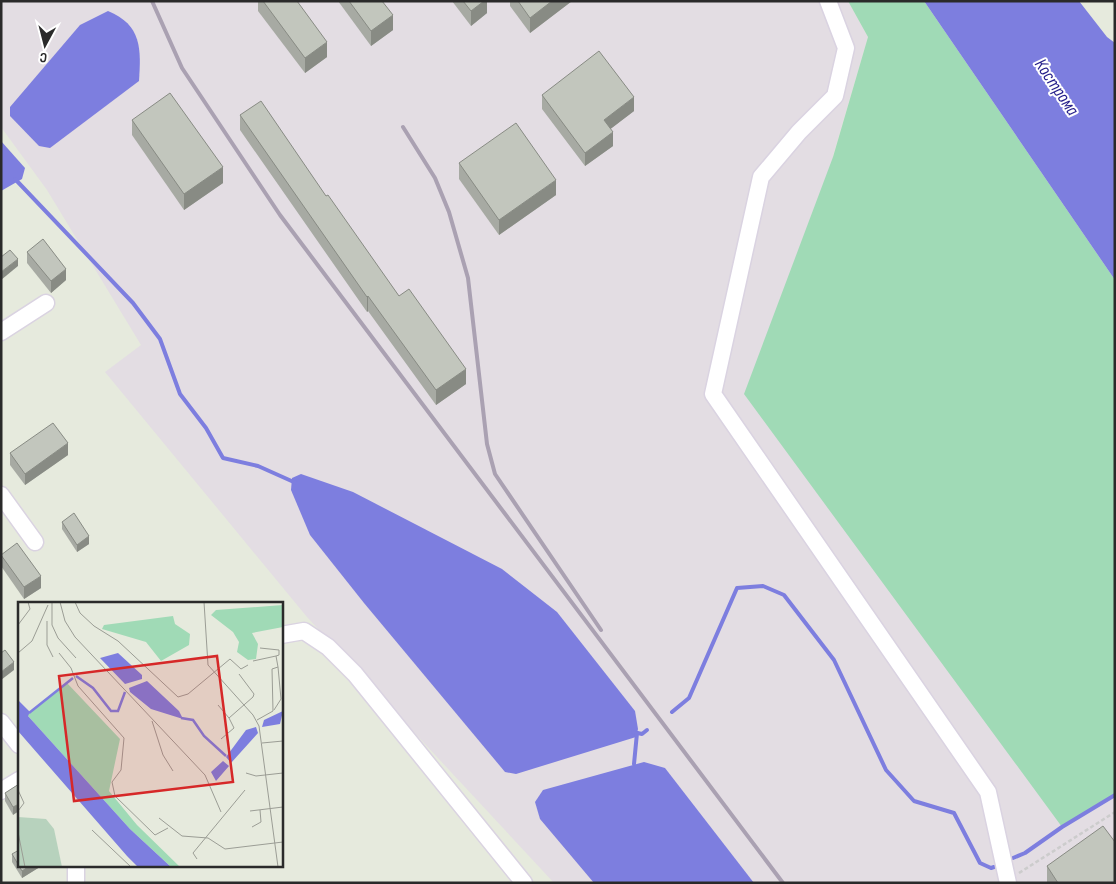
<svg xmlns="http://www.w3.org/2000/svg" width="1116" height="884" viewBox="0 0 1116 884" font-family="'Sofia Sans Condensed',sans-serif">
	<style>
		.industrial { fill: #e3dde3 }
		.green { fill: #a0dab6 }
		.water { fill: #7d7edf }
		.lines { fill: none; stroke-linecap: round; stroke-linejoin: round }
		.stream { stroke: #7d7edf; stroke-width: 4 }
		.minor-casing { stroke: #dad3e1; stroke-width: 19 }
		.path { stroke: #ccc; stroke-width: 2.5; stroke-dasharray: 4 2.5; stroke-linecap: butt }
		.minor { stroke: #fff; stroke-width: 16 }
		.rail { stroke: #aaa1b2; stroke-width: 4 }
		.wall { fill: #a7aaa3 }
		.shaded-wall { fill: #888b84 }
		.building { fill: #c2c6bd; stroke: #888b84 }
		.labels { text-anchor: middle; stroke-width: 4; stroke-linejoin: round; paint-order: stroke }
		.water-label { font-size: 18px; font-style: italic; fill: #241e8a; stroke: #fff }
		.inset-river { fill: none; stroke: #7d7edf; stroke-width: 2.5 }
		.inset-road { fill: none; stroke: #9b9d95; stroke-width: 1 }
		.view { fill: #d62828; fill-opacity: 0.15; stroke: #d62828; stroke-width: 2.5 }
		.inset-edge { fill: none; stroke: #2a2a2a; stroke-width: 2.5 }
	</style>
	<rect width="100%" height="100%" fill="#e6eadd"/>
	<!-- industrial -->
	<path class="industrial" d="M1 1H848L868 37 833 156 1062 827 1115 795V883H554L307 617 105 372 141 345 47 190 1 127Z"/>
	<!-- green -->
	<path class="green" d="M848 1H924L1115 280V795L1062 827 744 394 833 157 868 37Z"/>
	<!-- water -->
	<g class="water">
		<path d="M924 1H1079L1107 37 1115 43V280Z"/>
		<path d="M108 11C142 25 141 49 139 81L50 148 39 146 10 116V107L80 25Z"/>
		<path d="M1 141 25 168 22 179 1 191Z"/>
		<path d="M301 474 353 492 502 569 557 612 635 711 638 729 636 737 516 774 505 772 364 603 310 535 291 490 292 478Z"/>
		<path d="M644 762 665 768 754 883H594L540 819 535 802 543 790Z"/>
	</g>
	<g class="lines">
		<!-- stream -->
		<g class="stream">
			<path d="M15 179 133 303 160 339 180 394 206 428 223 458 258 466 296 483"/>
			<path d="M672 712 689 698 737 588 763 586 784 595 834 660 886 770 914 801 954 813 980 863 991 868 994 867"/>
			<path d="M633 732 642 734 647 730"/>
			<path d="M634 764 637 733"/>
			<path d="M1013 858 1025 853 1062 827 1115 795"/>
		</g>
		<defs>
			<g id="minor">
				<path d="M828 1 846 48 835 96 799 132 761 177 713 394 988 792 1008 883"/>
				<path d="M1 332 46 303"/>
				<path d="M1 495 35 542"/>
				<path d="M281 635 304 631 328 647 355 674 524 883"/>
				<path d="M1 722 19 745"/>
				<path d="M1 791 19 780"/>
				<path d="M76 865V883"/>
			</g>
		</defs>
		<!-- minor casing -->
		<use href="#minor" class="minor-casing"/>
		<!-- path -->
		<path class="path" d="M1019 873 1115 812"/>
		<!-- minor -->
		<use href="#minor" class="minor"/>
		<!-- rail -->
		<g class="rail">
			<path d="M152 1 182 68 280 215 783 883"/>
			<path d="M403 127 435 178 449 212 468 278 487 444 495 474 601 630"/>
		</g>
	</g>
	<!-- wall -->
	<g class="wall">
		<path d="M258 1H297L327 57 305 73 258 11Z"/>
		<path d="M338 1H382L393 30 371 46Z"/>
		<path d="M452 1H487V13L471 26Z"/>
		<path d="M510 1H572L530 33 510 6Z"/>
		<path d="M542 95 634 111 610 129 613 146 585 166 542 109Z"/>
		<path d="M240 115 326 196 399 296 466 384 436 405 368 311 367 312 240 130Z"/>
		<path d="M132 120 223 183 184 210 132 135Z"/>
		<path d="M459 163 556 195 499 235 459 179Z"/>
		<path d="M27 252 66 280 51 293 27 263Z"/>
		<path d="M10 453 68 455 25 485 10 465Z"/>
		<path d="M62 522 89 544 77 552 62 529Z"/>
		<path d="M1 554 41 588 24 599 1 566Z"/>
		<path d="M19 784 13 815 5 801V793Z"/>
		<path d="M12 854 43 865 22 878 12 862Z"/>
		<path d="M1047 866 1115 883H1048L1047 882Z"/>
	</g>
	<!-- shaded-wall -->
	<g class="shaded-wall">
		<path d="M484 1H487V13L471 26V11Z"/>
		<path d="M552 1H572L530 33V18Z"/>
		<path d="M393 15V30L371 46V31Z"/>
		<path d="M327 42V57L305 73V58Z"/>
		<path d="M634 97V111L604 134V120Z"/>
		<path d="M613 132V146L585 166V153Z"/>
		<path d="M223 167V183L184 210V194Z"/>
		<path d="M556 180V195L499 235V220Z"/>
		<path d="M18 259V266L1 280V272Z"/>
		<path d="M66 269V280L51 293V281Z"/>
		<path d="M368 296V311L367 312V297Z"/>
		<path d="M466 369V384L436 405V390Z"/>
		<path d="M68 443V455L25 485V474Z"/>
		<path d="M89 536V544L77 552V545Z"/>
		<path d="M41 576V588L24 599V587Z"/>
		<path d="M14 662V670L1 680V672Z"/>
		<path d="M19 804V811L13 815V807Z"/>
		<path d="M31 865H43L22 878V871Z"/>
	</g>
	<!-- building -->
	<g class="building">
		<path d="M263 1H297L327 42 305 58Z"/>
		<path d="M349 1H382L393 15 371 31Z"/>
		<path d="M463 1H484L471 11Z"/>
		<path d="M518 1H552L530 18Z"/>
		<path d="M599 51 634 97 604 120 613 132 585 153 542 95Z"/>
		<path d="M170 93 223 167 184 194 132 120Z"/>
		<path d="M261 101 326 196 328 195 399 296 409 289 466 369 436 390 368 296 367 297 240 115Z"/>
		<path d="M516 123 556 180 499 220 459 163Z"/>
		<path d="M43 239 66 269 51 281 27 252Z"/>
		<path d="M10 250 18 259 1 272V257Z"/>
		<path d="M53 423 68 443 25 474 10 453Z"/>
		<path d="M74 513 89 536 77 545 62 522Z"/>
		<path d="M17 543 41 576 24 587 1 555Z"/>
		<path d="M5 650 14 662 1 672V653Z"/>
		<path d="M19 784V804L13 807 5 793Z"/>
		<path d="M1103 826 1115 842V883H1058L1047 866Z"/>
		<path d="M19 850V865H31L22 871 12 854Z"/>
	</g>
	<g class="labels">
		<!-- water labels -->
		<g class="water-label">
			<text transform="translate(1057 87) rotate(56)" y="6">Кострома</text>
		</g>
	</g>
	<!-- overview -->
	<g transform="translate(18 602)">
		<rect width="265" height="265" fill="#e6eadd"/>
		<path d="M265 3V25L234 31 240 42 238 57 230 58 219 50 221 40 215 30 193 13 198 8ZM155 14 157 22 172 32 171 43 143 59 128 40 84 27 86 23ZM49 81 102 137 91 189 119 223 162 265 152 264 112 227 10 114V111Z" fill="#a0dab6"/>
		<path d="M0 215 28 217 36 227 44 265H0Z" fill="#b7d2bd"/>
		<path d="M100 51 124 73V77L107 82 82 56ZM129 79 161 109 165 117 133 107 112 90 111 86ZM0 98 12 110 10 114 112 227 153 265H120L109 254 0 129ZM265 109 262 122 244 125 246 118ZM238 125 240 131 213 161 208 155 228 128ZM205 159 211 164 198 179 193 170Z" fill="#7d7edf"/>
		<path class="inset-river" d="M58 74 75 86 93 109H100L107 90M11 111 55 76M163 116 175 118 186 134 208 154"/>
		<path class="inset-road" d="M34 0V23L40 36 58 56M42 0 47 19 57 35 187 173 203 210M57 0 62 11 76 24 100 39 160 95 170 92 212 57 223 67 230 63M186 0 190 63 235 113 241 124 260 265M29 19V43L35 55M0 23 12 7 10 0M0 51 14 39 30 3M41 51 53 66 60 84 106 136 103 168 94 180 97 194 137 233 150 226M235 59 258 54M200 103 211 116 235 95 236 92 221 72M256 108 263 97 260 65M239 118 255 109 254 67 260 65 258 54 261 53V48L242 46M134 119 145 153 155 169M203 137 216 126 211 116M244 141 265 139M228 171 238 174 265 171M0 188 6 201 0 209M232 209 265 205M141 216 164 234 190 236 207 247 265 240M234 225 243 220 242 208M74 228 113 265M0 230 7 265M179 257 175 251 227 188"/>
		<path class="view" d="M199 54 215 180 56 199 41 74Z"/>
		<rect width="265" height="265" class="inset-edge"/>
	</g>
	<!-- border -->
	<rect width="1116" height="884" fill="none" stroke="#2a2a2a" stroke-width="5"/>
	<!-- north arrow -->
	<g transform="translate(45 45) rotate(187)" stroke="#ffffff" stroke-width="4" paint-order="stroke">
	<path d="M0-4L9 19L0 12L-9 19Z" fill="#2a2a2a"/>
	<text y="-8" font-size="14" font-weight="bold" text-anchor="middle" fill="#2a2a2a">С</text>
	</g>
</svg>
